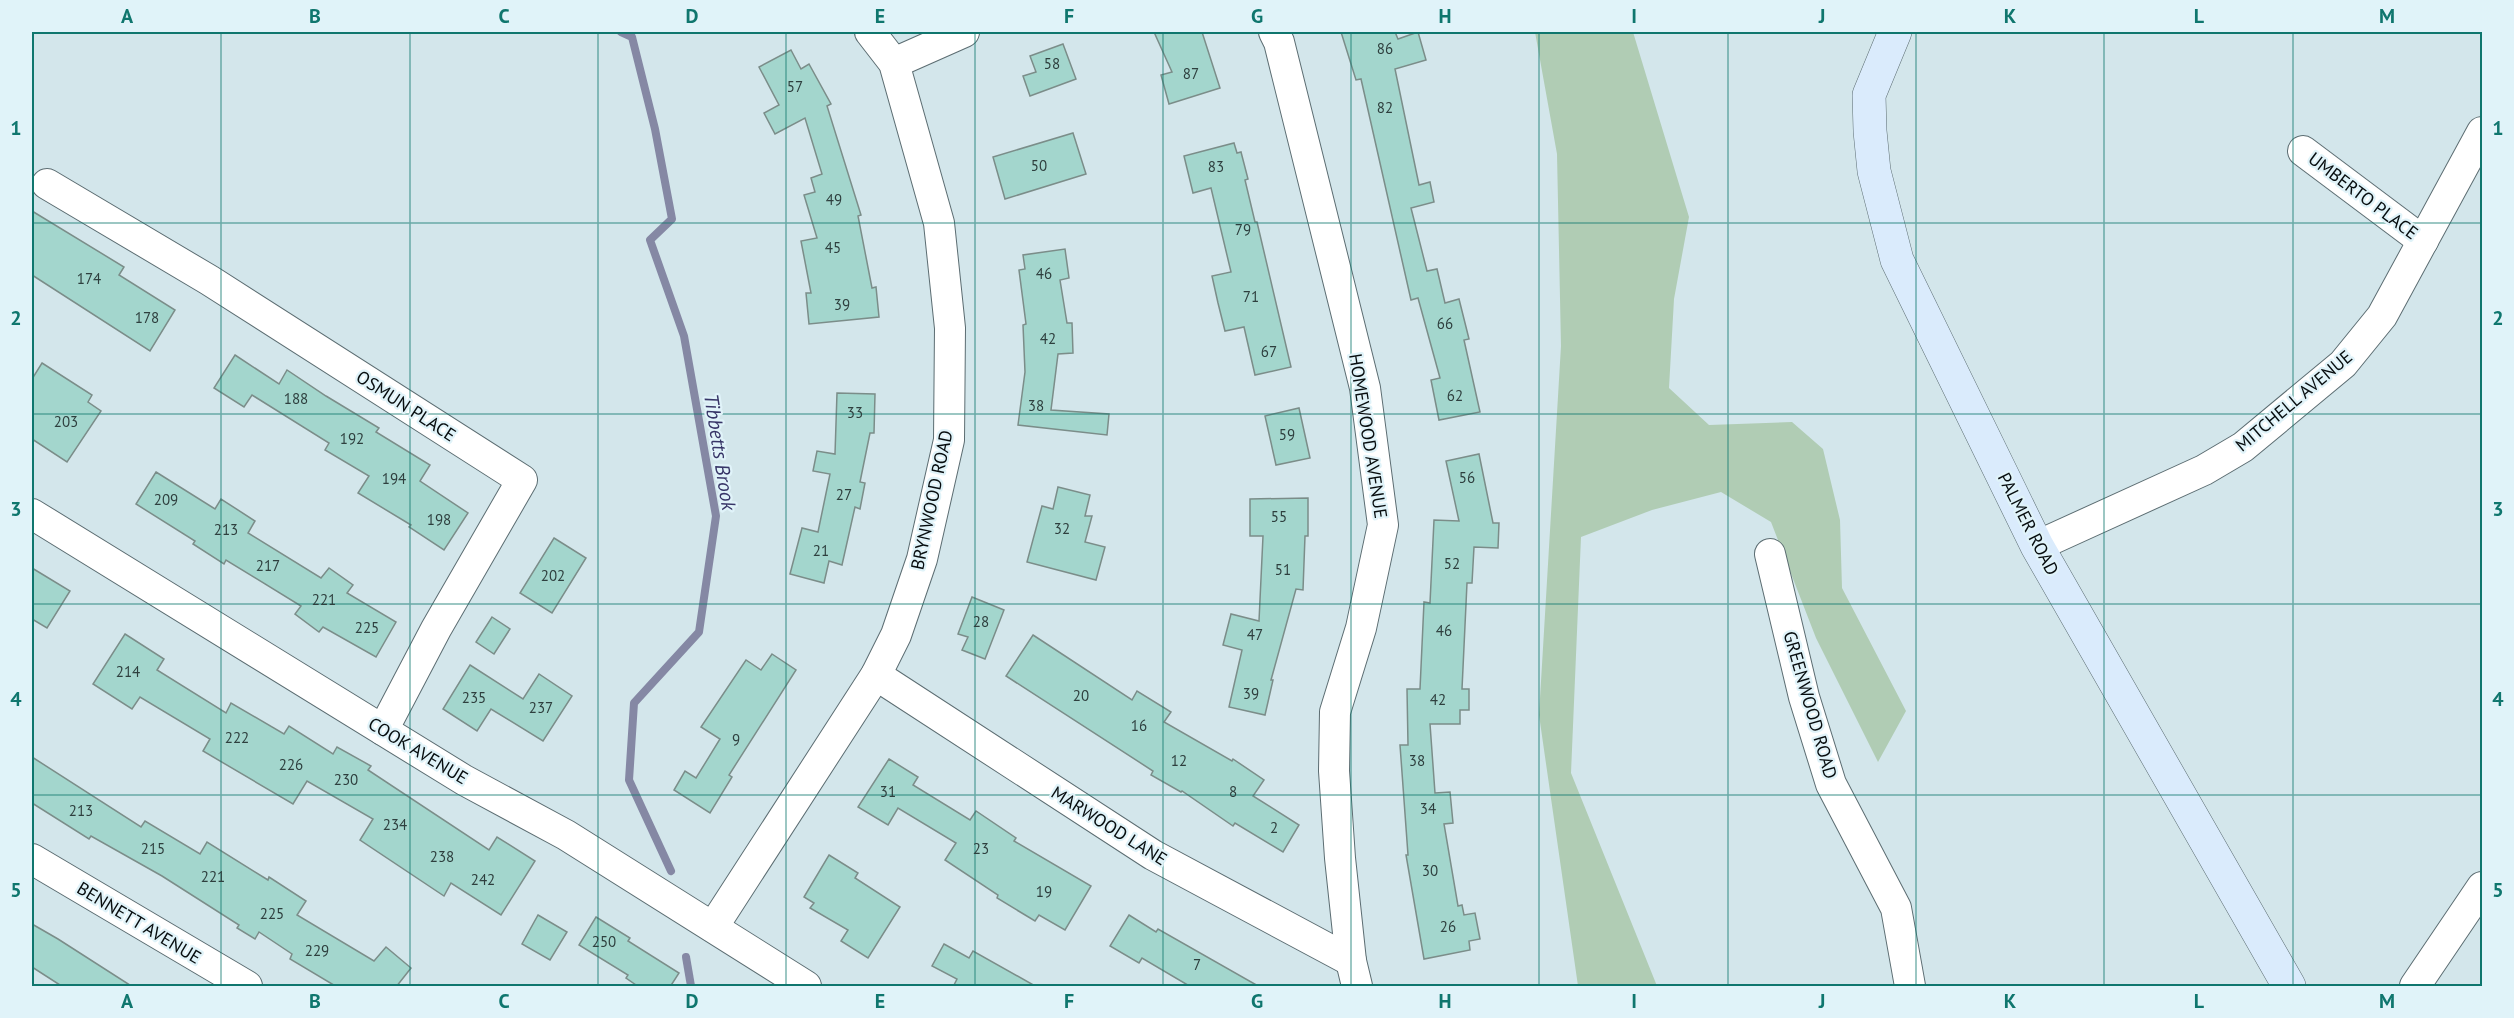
<svg xmlns="http://www.w3.org/2000/svg" width="2514" height="1018" viewBox="0 0 2514 1018" font-family="'PT Sans',sans-serif">
	<style>
		.green { fill: #b0ccb4 }
		.lines { fill: none; stroke-linecap: round; stroke-linejoin: round }
		.stream { stroke: #8588a4; stroke-width: 8 }
		.building { fill: #a3d6cd; stroke: #7b8d89; stroke-width: 1.5 }
		.street-casing { stroke: #5c6d72; stroke-width: 32 }
		.secondary-casing { stroke: #5c6d72; stroke-width: 34 }
		.street { stroke: #fff; stroke-width: 30 }
		.secondary { stroke: #daebfc; stroke-width: 33 }
		.grid { fill: none; stroke: #0f766e; stroke-width: 1.5; stroke-opacity: 0.55 }
		.labels { text-anchor: middle; stroke-width: 4.5; stroke-linejoin: round; paint-order: stroke }
		.number-label { font-size: 15px; fill: #2e3f3e }
		.street-label { font-size: 18px; fill: #070d0f; stroke: #e0f3f9 }
		.water-label { font-size: 20px; font-style: italic; fill: #373567; stroke: #e0f3f9 }
		.neatline { fill: none; stroke: #0f766e; stroke-width: 2 }
		.grid-label { font-size: 20px; text-anchor: middle; font-weight: bold; fill: #0f766e }
	</style>
	<rect width="100%" height="100%" fill="#d3e6eb"/>
	<!-- green -->
	<path class="green" d="M1535 32H1633L1689 217 1674 299 1669 388 1709 425 1792 422 1823 449 1840 520 1842 588 1906 711 1878 762 1816 638 1771 522 1721 492 1652 510 1581 537 1571 773 1657 986H1578L1539 715 1561 346 1557 154Z"/>
	<g class="lines">
		<!-- stream -->
		<g class="stream">
			<path d="M621 32 632 37 655 129 672 219 650 240 684 336 716 516 699 632 634 703 629 780 671 871"/>
			<path d="M686 957 691 986"/>
		</g>
	</g>
	<!-- building -->
	<g class="building">
		<path d="M1154 32H1202L1220 88 1169 104 1161 75 1172 72Z"/>
		<path d="M1341 32H1395L1398 39 1418 32 1426 60 1395 69 1419 185 1430 182 1434 202 1411 208 1427 271 1437 269 1445 303 1459 299 1469 339 1464 340 1480 412 1439 420 1431 380 1440 378 1418 298 1411 300 1361 79 1356 80Z"/>
		<path d="M1063 44 1076 79 1030 96 1023 76 1036 72 1030 56Z"/>
		<path d="M791 50 801 69 809 64 831 104 827 106 861 215 858 216 872 288 876 287 879 317 809 324 806 293H811L801 241 817 238 804 195 815 192 811 178 822 174 805 118 775 134 764 113 779 105 759 67Z"/>
		<path d="M1073 133 1086 174 1005 199 993 157Z"/>
		<path d="M1234 143 1237 153 1241 152 1248 179 1245 180 1255 222H1257L1291 367 1255 375 1244 327 1225 331 1218 303 1212 276 1231 272 1211 188 1193 193 1184 156Z"/>
		<path d="M32 211 124 267 119 275 175 310 150 351 32 275Z"/>
		<path d="M1065 249 1069 278 1060 280 1067 323H1072L1073 353 1058 354 1051 410 1109 414 1107 435 1018 425 1025 372 1023 325 1026 324 1019 270 1025 269 1023 255Z"/>
		<path d="M235 355 279 384 287 370 326 396 379 428 376 432 430 465 420 481 468 513 444 550 409 527 411 525 358 493 369 476 325 450 329 443 252 395 244 407 214 388Z"/>
		<path d="M42 363 92 395 88 402 101 411 67 462 32 439V379Z"/>
		<path d="M837 393 875 394 874 433H870L860 482 865 483 860 509 855 507 842 565 829 561 824 583 790 574 802 528 818 532 830 474 813 471 817 451 835 454Z"/>
		<path d="M1299 408 1310 458 1276 465 1265 416Z"/>
		<path d="M1479 454 1493 523H1499L1498 548 1474 547 1472 583H1467L1462 689H1469V710H1460V724H1430L1435 793 1450 792 1453 823 1444 824 1458 906 1462 905 1464 915 1475 913 1480 939 1469 941 1470 950 1424 959 1406 855H1408L1400 745H1408L1407 689H1420L1424 602 1430 603 1434 520 1459 521 1446 461Z"/>
		<path d="M156 472 215 509 221 499 255 521 248 533 321 578 329 568 353 585 347 593 396 622 376 657 323 627 319 632 295 614 301 606 226 560 224 564 193 544 195 541 136 504Z"/>
		<path d="M1058 487 1090 495 1085 516H1092L1085 542 1105 547 1096 580 1027 562 1042 506 1053 509Z"/>
		<path d="M1308 498V536H1305L1303 590 1296 589 1271 680H1273L1265 715 1229 707 1242 650 1223 645 1231 614 1259 621 1263 536H1250V499Z"/>
		<path d="M554 538 586 558 552 613 520 593Z"/>
		<path d="M32 568 70 591 47 628 32 619Z"/>
		<path d="M972 597 1004 610 985 659 962 650 968 637 958 634Z"/>
		<path d="M492 617 510 629 494 654 476 642Z"/>
		<path d="M125 634 164 659 157 670 226 713 231 703 284 734 289 726 333 754 337 747 371 766 368 770 489 850 497 837 535 861 501 915 451 883 444 896 360 840 373 819 307 781 293 804 203 751 210 739 140 697 132 709 93 684Z"/>
		<path d="M1033 635 1132 700 1137 691 1171 712 1164 722 1232 761 1233 759 1264 780 1253 796 1299 825 1283 852 1235 823 1233 826 1182 791 1181 792 1151 775 1153 771 1006 676Z"/>
		<path d="M772 654 796 670 729 775 732 777 710 813 674 790 685 771 696 778 720 739 701 727 746 660 761 670Z"/>
		<path d="M470 665 523 699 539 674 572 696 543 741 491 709 477 731 443 709Z"/>
		<path d="M32 757 141 827 145 821 200 854 207 842 268 880 269 877 306 901 297 915 374 961 386 947 411 968 396 987H337L290 959 292 954 259 932 255 939 237 928 239 925 162 876 91 836 89 839 32 803Z"/>
		<path d="M889 759 918 777 913 785 970 820 976 811 1016 838 1014 841 1091 886 1065 930 1039 915 1035 921 997 898 998 895 945 860 956 843 898 808 888 825 858 807Z"/>
		<path d="M829 855 858 873 855 878 900 907 868 958 841 941 848 930 810 908 814 903 804 897Z"/>
		<path d="M538 915 567 932 550 960 522 944Z"/>
		<path d="M1129 915 1156 932 1158 929 1260 987H1191L1142 958 1139 963 1110 946Z"/>
		<path d="M596 917 630 938 628 941 679 973 670 987H639L626 978 628 975 579 945Z"/>
		<path d="M32 924 58 939 133 987H63L32 967Z"/>
		<path d="M944 944 969 958 973 951 1037 987H953L957 979 932 966Z"/>
	</g>
	<g class="lines">
		<defs>
			<g id="street">
				<path d="M1274 32 1279 42 1365 388 1383 525 1361 628 1335 712 1334 771 1340 858 1351 961 1357 986"/>
				<path d="M894 63 964 32"/>
				<path d="M2303 151 2423 241"/>
				<path d="M47 184 209 280 522 480 436 629 383 730"/>
				<path d="M32 514 464 780 566 835 806 986"/>
				<path d="M2037 546 2204 470 2243 447 2343 364 2382 316 2482 132"/>
				<path d="M1770 554 1804 697 1831 784 1896 908 1910 986"/>
				<path d="M876 675 1153 855 1351 961"/>
				<path d="M32 859 247 986"/>
				<path d="M713 927 876 675 896 635 922 559 949 440 950 328 939 223 894 63 870 32"/>
				<path d="M2415 986 2482 887"/>
			</g>
			<path id="secondary" d="M1895 32 1869 95 1870 131 1874 171 1897 260 2037 546 2289 986"/>
		</defs>
		<!-- street casing -->
		<use href="#street" class="street-casing"/>
		<!-- secondary casing -->
		<use href="#secondary" class="secondary-casing"/>
		<!-- street -->
		<use href="#street" class="street"/>
		<!-- secondary -->
		<use href="#secondary" class="secondary"/>
	</g>
	<!-- grid -->
	<path class="grid" d="M221 32V986M410 32V986M598 32V986M786 32V986M975 32V986M1163 32V986M1351 32V986M1539 32V986M1728 32V986M1916 32V986M2104 32V986M2293 32V986M32 223H2482M32 414H2482M32 604H2482M32 795H2482"/>
	<g class="labels">
		<!-- number labels -->
		<g class="number-label">
			<text x="1385" y="54">86</text>
			<text x="1052" y="69">58</text>
			<text x="1191" y="79">87</text>
			<text x="795" y="92">57</text>
			<text x="1385" y="113">82</text>
			<text x="1039" y="171">50</text>
			<text x="1216" y="172">83</text>
			<text x="834" y="205">49</text>
			<text x="1243" y="235">79</text>
			<text x="833" y="253">45</text>
			<text x="1044" y="279">46</text>
			<text x="89" y="284">174</text>
			<text x="1251" y="302">71</text>
			<text x="842" y="310">39</text>
			<text x="147" y="323">178</text>
			<text x="1445" y="329">66</text>
			<text x="1048" y="344">42</text>
			<text x="1269" y="357">67</text>
			<text x="1455" y="401">62</text>
			<text x="296" y="404">188</text>
			<text x="1036" y="411">38</text>
			<text x="855" y="418">33</text>
			<text x="66" y="427">203</text>
			<text x="1287" y="440">59</text>
			<text x="352" y="444">192</text>
			<text x="1467" y="483">56</text>
			<text x="394" y="484">194</text>
			<text x="844" y="500">27</text>
			<text x="166" y="505">209</text>
			<text x="1279" y="522">55</text>
			<text x="439" y="525">198</text>
			<text x="1062" y="534">32</text>
			<text x="226" y="535">213</text>
			<text x="821" y="556">21</text>
			<text x="1452" y="569">52</text>
			<text x="268" y="571">217</text>
			<text x="1283" y="575">51</text>
			<text x="553" y="581">202</text>
			<text x="324" y="605">221</text>
			<text x="981" y="627">28</text>
			<text x="367" y="633">225</text>
			<text x="1444" y="636">46</text>
			<text x="1255" y="640">47</text>
			<text x="128" y="677">214</text>
			<text x="1251" y="699">39</text>
			<text x="1081" y="701">20</text>
			<text x="474" y="703">235</text>
			<text x="1438" y="705">42</text>
			<text x="541" y="713">237</text>
			<text x="1139" y="731">16</text>
			<text x="237" y="743">222</text>
			<text x="736" y="745">9</text>
			<text x="1179" y="766">12</text>
			<text x="1417" y="766">38</text>
			<text x="291" y="770">226</text>
			<text x="346" y="785">230</text>
			<text x="888" y="797">31</text>
			<text x="1233" y="797">8</text>
			<text x="1428" y="814">34</text>
			<text x="81" y="816">213</text>
			<text x="395" y="830">234</text>
			<text x="1274" y="833">2</text>
			<text x="153" y="854">215</text>
			<text x="981" y="854">23</text>
			<text x="442" y="862">238</text>
			<text x="1430" y="876">30</text>
			<text x="213" y="882">221</text>
			<text x="483" y="885">242</text>
			<text x="1044" y="897">19</text>
			<text x="272" y="919">225</text>
			<text x="1448" y="932">26</text>
			<text x="604" y="947">250</text>
			<text x="317" y="956">229</text>
			<text x="1197" y="970">7</text>
		</g>
		<!-- street labels -->
		<g class="street-label">
			<text transform="translate(2363 196) rotate(37)" y="6">UMBERTO PLACE</text>
			<text transform="translate(2294 401) rotate(-40)" y="6">MITCHELL AVENUE</text>
			<text transform="translate(406 406) rotate(33)" y="6">OSMUN PLACE</text>
			<text transform="translate(1368 436) rotate(81)" y="6">HOMEWOOD AVENUE</text>
			<text transform="translate(932 500) rotate(-78)" y="6">BRYNWOOD ROAD</text>
			<text transform="translate(2028 524) rotate(63)" y="6">PALMER ROAD</text>
			<text transform="translate(1810 705) rotate(74)" y="6">GREENWOOD ROAD</text>
			<text transform="translate(418 751) rotate(31)" y="6">COOK AVENUE</text>
			<text transform="translate(1109 826) rotate(32)" y="6">MARWOOD LANE</text>
			<text transform="translate(139 923) rotate(31)" y="6">BENNETT AVENUE</text>
		</g>
		<!-- water labels -->
		<g class="water-label">
			<text transform="translate(720 452) rotate(81)" y="7">Tibbetts Brook</text>
		</g>
	</g>
	<!-- border -->
	<rect width="2514" height="1018" fill="none" stroke="#e0f3f9" stroke-width="66"/>
	<rect x="33" y="33" width="2448" height="952" class="neatline"/>
	<g class="grid-label">
		<text x="127" y="23">A</text>
		<text x="315" y="23">B</text>
		<text x="504" y="23">C</text>
		<text x="692" y="23">D</text>
		<text x="880" y="23">E</text>
		<text x="1069" y="23">F</text>
		<text x="1257" y="23">G</text>
		<text x="1445" y="23">H</text>
		<text x="1634" y="23">I</text>
		<text x="1822" y="23">J</text>
		<text x="2010" y="23">K</text>
		<text x="2199" y="23">L</text>
		<text x="2387" y="23">M</text>
		<text x="16" y="135">1</text>
		<text x="2498" y="135">1</text>
		<text x="16" y="325">2</text>
		<text x="2498" y="325">2</text>
		<text x="16" y="516">3</text>
		<text x="2498" y="516">3</text>
		<text x="16" y="706">4</text>
		<text x="2498" y="706">4</text>
		<text x="16" y="897">5</text>
		<text x="2498" y="897">5</text>
		<text x="127" y="1008">A</text>
		<text x="315" y="1008">B</text>
		<text x="504" y="1008">C</text>
		<text x="692" y="1008">D</text>
		<text x="880" y="1008">E</text>
		<text x="1069" y="1008">F</text>
		<text x="1257" y="1008">G</text>
		<text x="1445" y="1008">H</text>
		<text x="1634" y="1008">I</text>
		<text x="1822" y="1008">J</text>
		<text x="2010" y="1008">K</text>
		<text x="2199" y="1008">L</text>
		<text x="2387" y="1008">M</text>
	</g>
</svg>
